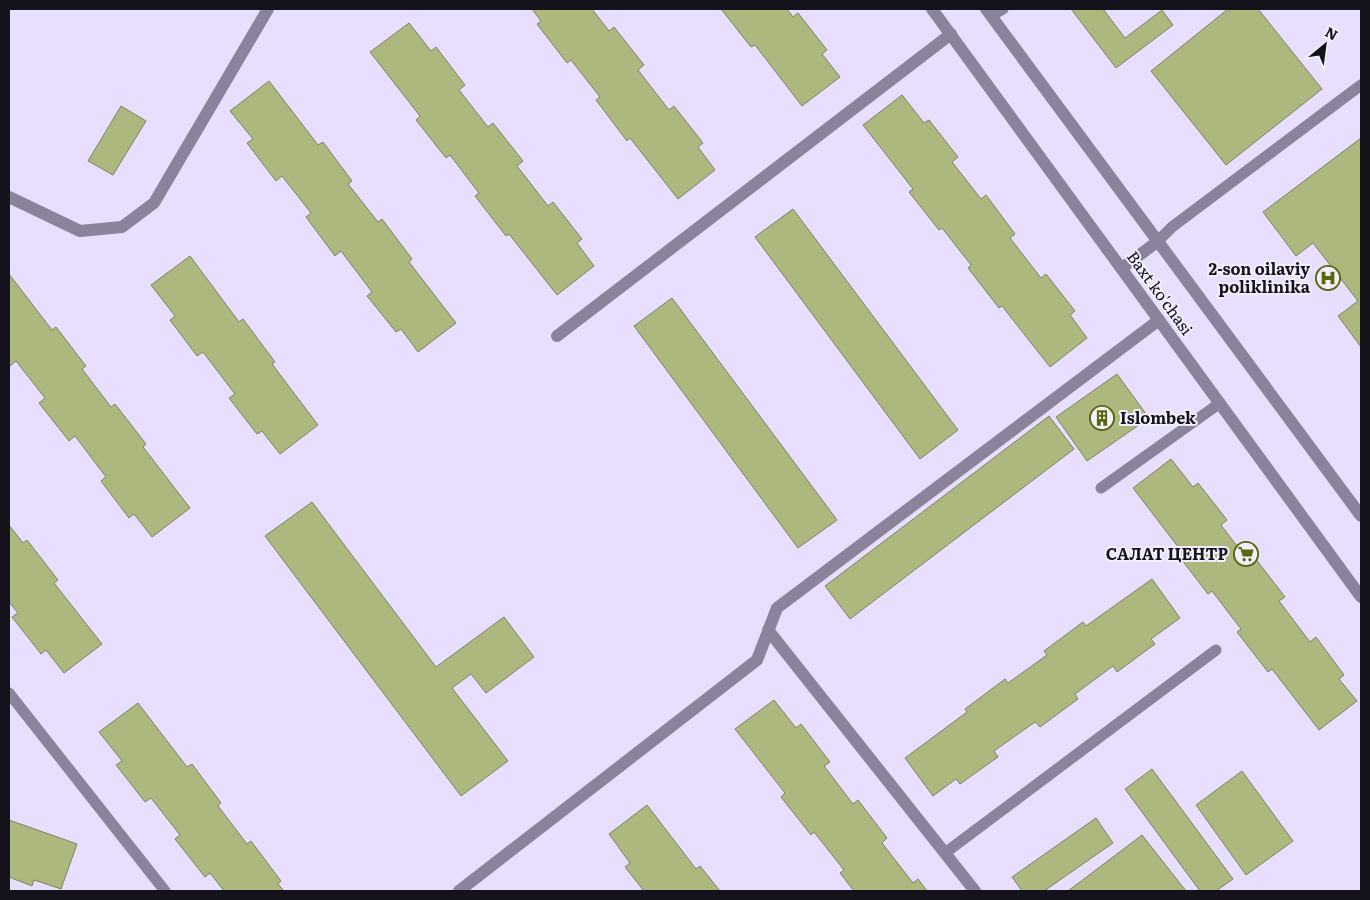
<svg xmlns="http://www.w3.org/2000/svg" width="1370" height="900" viewBox="0 0 1370 900" font-family="Literata,serif">
	<style>
		.building { fill: #acb87d; stroke: #7d8365 }
		.lines { fill: none; stroke-linecap: round; stroke-linejoin: round }
		.service { stroke: #8b839b; stroke-width: 11 }
		.minor { stroke: #8b839b; stroke-width: 12 }
		.tertiary { stroke: #8b839b; stroke-width: 12 }
		.labels { text-anchor: middle; stroke-width: 4; stroke-linejoin: round; paint-order: stroke }
		.poi-label { font-size: 16px; font-weight: bold; fill: #15121c; stroke: #f3effc; text-anchor: end }
		.street-label { font-size: 16px; fill: #15121c; stroke: #f3effc }
	</style>
	<rect width="100%" height="100%" fill="#e8defe"/>
	<!-- building -->
	<g class="building">
		<path d="M532 9H592L609 31 614 27 644 65 638 70 669 110 674 106 703 143 698 147 715 170 678 199 630 138 627 141 596 100 600 97 571 60 567 63 537 24 541 21Z"/>
		<path d="M721 9H787L793 17 798 13 827 50 822 54 840 77 802 106 755 45 751 47Z"/>
		<path d="M1071 9H1103L1125 38 1162 10 1173 25 1116 68Z"/>
		<path d="M1228 9H1258L1322 89 1226 165 1151 71Z"/>
		<path d="M409 23 431 51 436 47 465 85 459 90 488 127 493 123 523 161 517 166 548 206 553 202 582 239 577 243 594 266 557 295 509 234 506 236 475 196 479 193 450 155 446 158 416 120 420 116 370 52Z"/>
		<path d="M269 81 318 145 323 142 352 181 348 184 378 222 382 219 412 259 409 262 456 323 418 352 401 329 396 332 367 296 372 292 341 251 335 256 306 217 311 213 282 176 276 181 247 143 253 139 230 111Z"/>
		<path d="M902 95 924 123 929 120 958 157 952 162 981 199 986 195 1015 234 1010 238 1041 278 1046 274 1075 311 1070 315 1087 338 1050 367 1002 306 999 308 968 268 971 265 942 228 939 230 909 192 913 189 863 125Z"/>
		<path d="M121 106 146 121 113 175 88 161Z"/>
		<path d="M1361 138V347L1338 316 1358 301 1313 243 1296 256 1263 212Z"/>
		<path d="M793 209 958 430 920 459 755 237Z"/>
		<path d="M190 256 239 322 243 319 275 362 272 364 318 425 280 454 262 431 257 434 229 398 235 394 203 352 197 356 170 320 175 316 151 285Z"/>
		<path d="M9 274 52 330 56 327 86 366 82 369 111 407 115 404 146 444 143 447 190 508 152 537 134 514 129 518 101 481 106 477 75 436 69 441 39 403 45 398 16 361 10 366 9 365Z"/>
		<path d="M672 298 837 520 798 548 634 326Z"/>
		<path d="M1117 374 1149 418 1087 461 1056 417Z"/>
		<path d="M1049 416 1074 449 850 619 825 586Z"/>
		<path d="M1171 459 1193 487 1198 483 1227 520 1221 525 1250 563 1255 558 1285 597 1279 601 1310 642 1316 637 1344 675 1339 679 1357 701 1319 730 1272 669 1268 672 1237 632 1241 629 1212 591 1208 594 1178 555 1182 552 1133 488Z"/>
		<path d="M312 502 436 667 504 617 534 657 486 693 471 674 452 688 508 761 461 796 265 536Z"/>
		<path d="M9 525 23 543 27 540 58 580 54 583 102 644 64 673 46 650 41 654 12 617 18 613 9 602Z"/>
		<path d="M1152 579 1180 618 1151 639 1155 644 1117 672 1113 666 1075 694 1078 699 1040 727 1035 722 994 751 998 757 960 784 956 779 933 796 905 758 967 712 965 709 1005 679 1008 683 1047 655 1044 651 1083 622 1086 626Z"/>
		<path d="M774 700 796 728 801 724 830 762 824 766 853 804 858 800 887 838 882 843 913 883 918 879 927 891H854L840 873 844 870 814 832 811 835 781 797 785 793 735 729Z"/>
		<path d="M138 703 187 767 192 764 221 803 218 806 247 844 251 841 281 881 278 884 284 891H224L210 873 205 877 175 839 180 835 151 798 145 802 116 765 122 761 99 732Z"/>
		<path d="M1152 769 1233 879 1216 891H1200L1125 789Z"/>
		<path d="M1242 771 1293 841 1246 875 1196 805Z"/>
		<path d="M647 805 696 869 700 866 720 891H644L625 867 630 863 609 834Z"/>
		<path d="M1096 818 1113 843 1044 891H1022L1012 877Z"/>
		<path d="M9 820 77 844 61 889 34 880 32 886 9 877Z"/>
		<path d="M1142 835 1186 891H1068Z"/>
	</g>
	<g class="lines">
		<!-- service -->
		<g class="service">
			<path d="M991 16 1003 9"/>
			<path d="M1157 242 1172 227 1361 85"/>
			<path d="M1101 488 1220 403"/>
			<path d="M9 693 165 891"/>
			<path d="M945 853 1216 650"/>
		</g>
		<!-- minor -->
		<g class="minor">
			<path d="M9 197 80 231 122 227 154 203 268 9"/>
			<path d="M557 336 951 34"/>
			<path d="M768 630 975 891"/>
			<path d="M459 891 757 660 777 608 1159 320"/>
		</g>
		<!-- tertiary -->
		<g class="tertiary">
			<path d="M932 9 1361 597"/>
			<path d="M986 9 1361 516"/>
			<path d="M1122 268 1157 242"/>
		</g>
	</g>
	<!-- icons -->
	<defs>
		<symbol id="hospital-ring" viewBox="-11 -11 22 22"><circle r="9.5" fill="#f3effc" stroke="#5b670d" stroke-width="1.5"/><path d="M-5-5h3v3.5h4V-5h3V5h-3V1.5h-4V5h-3Z" fill="#5b670d"/></symbol>
		<symbol id="building-ring" viewBox="-11 -11 22 22"><circle r="9.5" fill="#f3effc" stroke="#5b670d" stroke-width="1.5"/><path d="M-4-6H4V6H1V3H-1V6H-4ZM-2.5-4.3h1.7v1.8h-1.7ZM.8-4.3h1.7v1.8H.8ZM-2.5-1h1.7V.8h-1.7ZM.8-1h1.7V.8H.8Z" fill="#5b670d"/></symbol>
		<symbol id="supermarket-ring" viewBox="-11 -11 22 22"><circle r="9.5" fill="#f3effc" stroke="#5b670d" stroke-width="1.5"/><path d="M-6-5.5h2.5l.6 2H6L4.5 2H-2.5L-4.4-4H-6ZM-1.5 3.2a1.3 1.3 0 1 0 .1 0ZM3 3.2a1.3 1.3 0 1 0 .1 0Z" fill="#5b670d"/></symbol>
	</defs>
	<g fill-rule="evenodd">
		<use href="#hospital-ring" x="1314" y="264" width="28" height="28"/>
		<use href="#building-ring" x="1088" y="404" width="28" height="28"/>
		<use href="#supermarket-ring" x="1232" y="540" width="28" height="28"/>
	</g>
	<g class="labels">
		<!-- poi labels -->
		<g class="poi-label">
			<text x="1310" y="275">2-son oilaviy<tspan x="1310" dy="18">poliklinika</tspan></text>
			<text x="1120" y="424" text-anchor="start">Islombek</text>
			<text x="1228" y="560">САЛАТ ЦЕНТР</text>
		</g>
		<!-- street labels -->
		<g class="street-label">
			<text transform="translate(1160 293) rotate(54)" y="6">Baxt ko'chasi</text>
		</g>
	</g>
	<!-- border -->
	<rect width="1370" height="900" fill="none" stroke="#15121c" stroke-width="20"/>
	<!-- north arrow -->
	<g transform="translate(1325 45) rotate(29)" stroke="#f3effc" stroke-width="4" paint-order="stroke">
	<path d="M0-4L9 19L0 12L-9 19Z" fill="#15121c"/>
	<text y="-8" font-size="14" font-weight="bold" text-anchor="middle" fill="#15121c">N</text>
	</g>
</svg>
